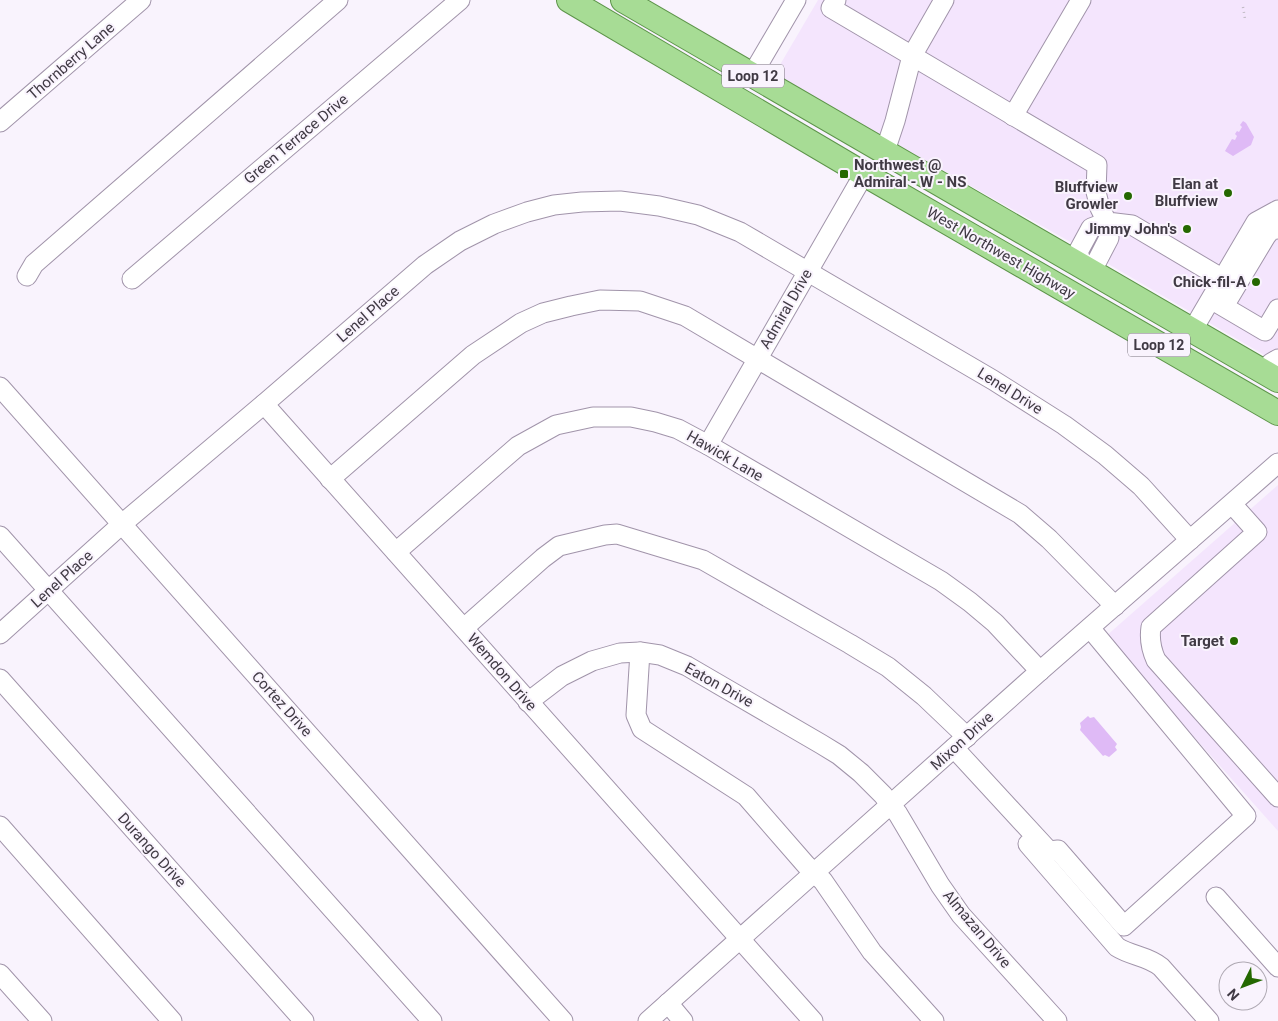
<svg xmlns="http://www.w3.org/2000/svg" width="1278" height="1021" viewBox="0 0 1278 1021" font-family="Roboto,sans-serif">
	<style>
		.built { fill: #f4e5fd }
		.water { fill: #dfbaf6 }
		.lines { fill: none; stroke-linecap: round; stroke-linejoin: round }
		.minor-casing { stroke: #a194aa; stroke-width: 21 }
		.major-casing { stroke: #5d944a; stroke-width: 26 }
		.path { stroke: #bfb9c3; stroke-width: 2.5; stroke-dasharray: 1 4; stroke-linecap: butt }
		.minor { stroke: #fff; stroke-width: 19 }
		.major { stroke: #a7dc95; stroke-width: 24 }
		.poi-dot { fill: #246800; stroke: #f9f3fd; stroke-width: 2 }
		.labels { text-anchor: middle; stroke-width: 4; stroke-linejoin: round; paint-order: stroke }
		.shield { fill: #f9f3fd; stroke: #78727c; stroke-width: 1 }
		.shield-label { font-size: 14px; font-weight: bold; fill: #403a44 }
		.street-label { font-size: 15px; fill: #403a44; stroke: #f9f3fd }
		.poi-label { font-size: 15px; font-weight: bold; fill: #403a44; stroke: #f9f3fd; text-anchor: end }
	</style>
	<rect width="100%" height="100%" fill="#f9f3fd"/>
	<!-- built -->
	<g class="built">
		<path d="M818 0H1278V363L1074 244 774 75Z"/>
		<path d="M1278 485V831L1105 637Z"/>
	</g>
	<!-- water -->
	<g class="water">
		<path d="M1243 121 1246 123 1254 137 1251 145 1233 156 1225 151 1232 139 1235 140 1237 136 1235 134 1237 131 1239 132 1242 127 1240 125Z"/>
		<path d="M1088 716 1090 718 1094 717 1117 744 1115 747 1117 750 1109 757 1105 755 1103 756 1080 730 1081 727 1080 723Z"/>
	</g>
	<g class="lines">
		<defs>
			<g id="minor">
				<path d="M836 0 831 8 1097 165 1096 192 1100 208 1107 222 1109 238 1096 263 1083 267 1078 252 1091 228 1107 222 1132 225 1223 279"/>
				<path d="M752 75 796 0"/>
				<path d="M1013 116 1081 0"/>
				<path d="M0 122 141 0"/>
				<path d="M883 151 888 142 895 121 912 56 944 0"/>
				<path d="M27 276 34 264 338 0"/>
				<path d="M132 279 460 0"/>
				<path d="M1214 301 1265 331 1278 309"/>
				<path d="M1224 306 1266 236 1271 230 1278 229"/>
				<path d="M1192 331 1256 222 1278 210"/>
				<path d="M1265 373 1271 363 1278 359"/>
				<path d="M0 387 563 1021"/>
				<path d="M264 404 813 1021"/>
				<path d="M708 445 864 174"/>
				<path d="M330 479 473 355 521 323 543 313 571 306 600 300 640 301 685 316 1020 514 1049 539 1115 606"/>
				<path d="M1232 504 1257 532 1151 627C1149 640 1151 649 1156 660L1278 797"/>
				<path d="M0 536 432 1021"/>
				<path d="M396 552 518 446 556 425 593 417H631L655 422 678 429 708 445 941 581 970 602 995 623 1040 671"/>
				<path d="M464 628 543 558 559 546 605 535 617 534 703 560 850 644 888 667 924 696 967 737"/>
				<path d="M0 634 122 524 264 404 425 265 460 241 494 224 527 212 554 205 582 202 620 201 659 206 698 215 740 232 993 380 1064 425 1105 455 1141 486 1190 540"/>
				<path d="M640 652 636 715 642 729 746 796 806 865 823 881 872 952 934 1021"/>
				<path d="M0 679 304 1021"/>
				<path d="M528 702 562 676 592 661 620 653 640 652 660 655 687 666 821 744 839 755 861 773 883 795 898 814 940 885 961 915 1057 1021"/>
				<path d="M954 748 1049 851 1058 850 1124 926 1246 816 1090 628"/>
				<path d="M0 826 172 1021"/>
				<path d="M1028 844 1117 947C1131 956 1148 956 1161 967L1209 1021"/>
				<path d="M1216 897 1278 967"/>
				<path d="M0 974 42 1021"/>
				<path d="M668 1003 683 1021"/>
				<path d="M648 1021 1040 671 1278 463"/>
			</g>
			<g id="major">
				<path d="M569 0 864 174 1278 413"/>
				<path d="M623 0 1278 380"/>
			</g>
		</defs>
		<!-- minor casing -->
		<use href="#minor" class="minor-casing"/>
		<!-- major casing -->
		<use href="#major" class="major-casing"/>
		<!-- path -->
		<path class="path" d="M1243 7 1245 19"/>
		<!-- minor -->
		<use href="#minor" class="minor"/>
		<!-- major -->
		<use href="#major" class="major"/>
	</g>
	<!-- markers -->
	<g class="poi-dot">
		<rect x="839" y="169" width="10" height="10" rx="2.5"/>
		<circle cx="1228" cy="193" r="5"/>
		<circle cx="1128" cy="196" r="5"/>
		<circle cx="1187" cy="229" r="5"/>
		<circle cx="1256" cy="282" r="5"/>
		<circle cx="1234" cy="641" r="5"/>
	</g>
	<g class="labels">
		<!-- shield labels -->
		<g class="shield">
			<rect x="722" y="64.5" width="62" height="23" rx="4"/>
			<rect x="1128" y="333.5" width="62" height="23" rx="4"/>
		</g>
		<g class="shield-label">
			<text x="753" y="81">Loop 12</text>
			<text x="1159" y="350">Loop 12</text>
		</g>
		<!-- street labels -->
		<g class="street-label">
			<text transform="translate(71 61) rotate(-41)" y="5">Thornberry Lane</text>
			<text transform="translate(296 139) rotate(-40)" y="5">Green Terrace Drive</text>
			<text transform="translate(1001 253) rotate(30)" y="5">West Northwest Highway</text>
			<text transform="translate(786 309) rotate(-60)" y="5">Admiral Drive</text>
			<text transform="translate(368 314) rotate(-41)" y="5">Lenel Place</text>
			<text transform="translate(1010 391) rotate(32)" y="5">Lenel Drive</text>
			<text transform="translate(725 456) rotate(30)" y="5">Hawick Lane</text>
			<text transform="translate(62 579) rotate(-42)" y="5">Lenel Place</text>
			<text transform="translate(502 672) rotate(49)" y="5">Wemdon Drive</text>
			<text transform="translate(719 685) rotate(29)" y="5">Eaton Drive</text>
			<text transform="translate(282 704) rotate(48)" y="5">Cortez Drive</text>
			<text transform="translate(962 741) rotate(-42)" y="5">Mixon Drive</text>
			<text transform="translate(152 850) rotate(48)" y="5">Durango Drive</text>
			<text transform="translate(977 929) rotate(50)" y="5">Almazan Drive</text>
		</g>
		<!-- poi labels -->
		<g class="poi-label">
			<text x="854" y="170" text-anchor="start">Northwest @<tspan x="854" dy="17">Admiral - W - NS</tspan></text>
			<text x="1218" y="189">Elan at<tspan x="1218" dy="17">Bluffview</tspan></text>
			<text x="1118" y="192">Bluffview<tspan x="1118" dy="17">Growler</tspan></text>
			<text x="1177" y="234">Jimmy John's</text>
			<text x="1246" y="287">Chick-fil-A</text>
			<text x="1224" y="646">Target</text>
		</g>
	</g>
	<!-- north arrow -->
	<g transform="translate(1243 986) rotate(228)"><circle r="24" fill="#f9f3fd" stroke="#afa9b3"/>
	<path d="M0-4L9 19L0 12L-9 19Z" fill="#246800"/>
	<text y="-8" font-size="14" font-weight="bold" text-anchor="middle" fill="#403a44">N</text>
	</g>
</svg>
